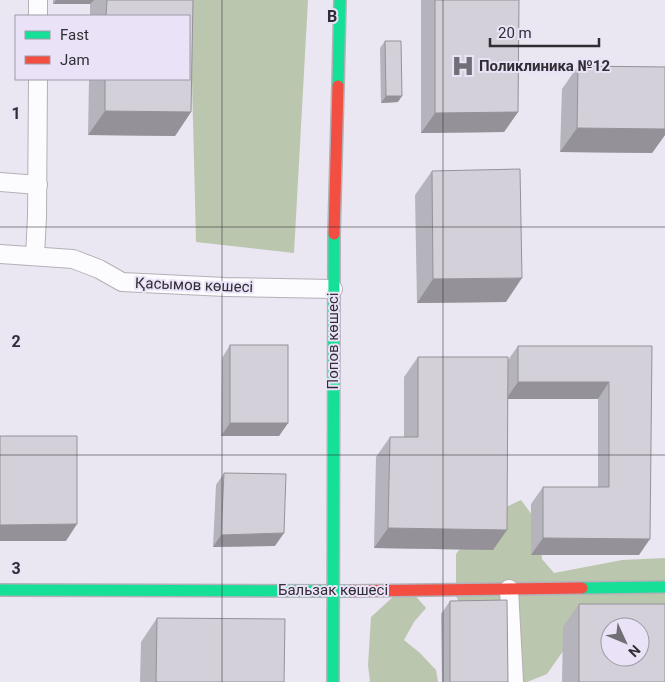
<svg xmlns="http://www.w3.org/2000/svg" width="665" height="682" viewBox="0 0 665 682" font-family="Roboto,sans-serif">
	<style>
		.forest { fill: #bbc6ae }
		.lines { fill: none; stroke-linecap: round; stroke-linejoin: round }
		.lane-casing { stroke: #b3b0b8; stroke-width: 20 }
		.fast-casing { stroke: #b3b0b8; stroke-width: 14 }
		.jam-casing { stroke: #b3b0b8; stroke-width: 14 }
		.lane { stroke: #fcfbfd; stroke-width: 18 }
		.fast { stroke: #16e098; stroke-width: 11 }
		.jam { stroke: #f24e42; stroke-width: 11 }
		.wall { fill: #b5b3bb }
		.shaded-wall { fill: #949298 }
		.building { fill: #d3d0d9; stroke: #949298; fill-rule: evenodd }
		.grid { fill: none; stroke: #302d34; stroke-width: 1; stroke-opacity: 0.55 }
		.labels { text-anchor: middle; stroke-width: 4; stroke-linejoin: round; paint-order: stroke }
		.poi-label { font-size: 15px; font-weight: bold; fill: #302d34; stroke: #eae2f6; text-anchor: start }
		.street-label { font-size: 15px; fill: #302d34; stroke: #eae2f6 }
		.grid-label { font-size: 16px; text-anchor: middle; font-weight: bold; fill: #302d34; stroke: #eae2f6; stroke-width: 4; stroke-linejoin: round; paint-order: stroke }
	</style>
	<rect width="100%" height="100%" fill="#ebe7f2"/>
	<!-- forest -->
	<g class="forest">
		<path d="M190 0H308L294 253 196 242Z"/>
		<path d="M521 500 538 523 542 559 554 573 622 560 665 558V630C637 627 610 627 582 624L547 674 527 682H500L456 596V554L484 517Z"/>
		<path d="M406 585 426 608 414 622 404 640 420 653 436 670 438 682H370L368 665 371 617Z"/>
	</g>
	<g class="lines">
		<defs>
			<g id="lane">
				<path d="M38 16V0"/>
				<path d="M0 182 38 185"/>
				<path d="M0 254 73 259 99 269 122 282 225 287 333 289"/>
				<path d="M35 256 37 217 38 79"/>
				<path d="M509 589 514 682"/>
			</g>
			<g id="fast">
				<path d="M338 86 340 0"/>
				<path d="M582 588 665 587"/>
				<path d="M0 590 351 591"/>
				<path d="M333 682 334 234"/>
			</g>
			<g id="jam">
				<path d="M334 234 338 86"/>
				<path d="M351 591 582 588"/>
			</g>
		</defs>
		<!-- lane casing -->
		<use href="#lane" class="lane-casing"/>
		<!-- fast casing -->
		<use href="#fast" class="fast-casing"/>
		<!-- jam casing -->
		<use href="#jam" class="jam-casing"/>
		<!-- lane -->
		<use href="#lane" class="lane"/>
		<!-- fast -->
		<use href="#fast" class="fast"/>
		<!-- jam -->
		<use href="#jam" class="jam"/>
	</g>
	<!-- wall -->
	<g class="wall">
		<path d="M53 0H193L191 112 175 136 88 135 89 79H189V16H90V4H53Z"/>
		<path d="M421 0H519L518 112 504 132 421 133Z"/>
		<path d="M385 41 398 102 381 103 380 48Z"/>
		<path d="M578 66 665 67V135L652 153 560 152 562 89Z"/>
		<path d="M432 171 506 302 417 303 415 195Z"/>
		<path d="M230 345 288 423 279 436H221L222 358Z"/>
		<path d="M518 346H652L639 555H531V504L543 487H598V399H508L493 550 374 548 376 457 390 437H404V377L418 357 508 360Z"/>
		<path d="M224 473 275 546 213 547 216 485Z"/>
		<path d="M450 601 508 682H442L441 614Z"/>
		<path d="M579 604 665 682H562L563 627Z"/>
		<path d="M157 618 284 682H140L141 642Z"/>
	</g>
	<!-- shaded-wall -->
	<g class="shaded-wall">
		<path d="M56 0H94L90 4H53Z"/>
		<path d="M386 96H402L398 102 381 103Z"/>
		<path d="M105 111 191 112 175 136 88 135Z"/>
		<path d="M518 112 504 132 421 133 435 113Z"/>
		<path d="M577 128 665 129V135L652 153 560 152Z"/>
		<path d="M522 278 506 302 417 303 433 279Z"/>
		<path d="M518 382H609L598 399H506Z"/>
		<path d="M230 423H288L279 436H221Z"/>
		<path d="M77 524 66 541H0V525Z"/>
		<path d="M388 528 507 530 493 550 374 548Z"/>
		<path d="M284 533 275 546 213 547 221 535Z"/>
		<path d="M543 538 650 539 639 555H531Z"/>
	</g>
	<!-- building -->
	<g class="building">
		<path d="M107 0H193L191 112 105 111V79H189V16H106Z"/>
		<path d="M435 0H519L518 112 435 113Z"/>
		<path d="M385 41H401L402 96H386Z"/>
		<path d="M578 66 665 67V129L577 128Z"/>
		<path d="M520 169 522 278 433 279 432 171Z"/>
		<rect x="230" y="345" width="58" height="78"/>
		<path d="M518 346H652L650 539 543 538V487H609V382H518Z"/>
		<path d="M418 357H508L507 530 388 528 390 437H418Z"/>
		<path d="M0 436H77V524L0 525Z"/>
		<path d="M224 473 286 474 284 533 221 535Z"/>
		<path d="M507 600 508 682H450V601Z"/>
		<path d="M579 604H665V682H579ZM610 627H640V657H610Z"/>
		<path d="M157 618 285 619 284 682H156Z"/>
	</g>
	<!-- grid -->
	<path class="grid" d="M222 0V682M443 0V682M0 227H665M0 455H665"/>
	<!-- icons -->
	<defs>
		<symbol id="hospital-bare" viewBox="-9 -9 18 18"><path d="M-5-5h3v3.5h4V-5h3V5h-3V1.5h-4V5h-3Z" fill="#716e76" stroke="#eae2f6" stroke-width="2.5" paint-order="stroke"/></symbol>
	</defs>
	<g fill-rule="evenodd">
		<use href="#hospital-bare" x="447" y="50" width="32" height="32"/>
	</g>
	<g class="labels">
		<!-- poi labels -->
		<g class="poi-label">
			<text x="479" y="71">Поликлиника №12</text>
		</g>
		<!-- street labels -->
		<g class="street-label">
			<text transform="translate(194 285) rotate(2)" y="5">Қасымов көшесі</text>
			<text transform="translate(333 341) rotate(-90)" y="5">Попов көшесі</text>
			<text x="333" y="595">Бальзак көшесі</text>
		</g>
	</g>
	<g class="grid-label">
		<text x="332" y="22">B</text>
		<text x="16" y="119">1</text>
		<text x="16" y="347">2</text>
		<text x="16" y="574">3</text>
	</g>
	<!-- legend -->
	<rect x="15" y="15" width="175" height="65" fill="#eae2f6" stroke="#a09aa8"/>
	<rect x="25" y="31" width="25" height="8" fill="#16e098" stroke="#a09aa8"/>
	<text x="60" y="40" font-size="15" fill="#302d34">Fast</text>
	<rect x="25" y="56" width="25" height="8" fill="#f24e42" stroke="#a09aa8"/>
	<text x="60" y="65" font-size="15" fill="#302d34">Jam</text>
	<!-- north arrow -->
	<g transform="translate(625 642) rotate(134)"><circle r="24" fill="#eae2f6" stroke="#a09aa8"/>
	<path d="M0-4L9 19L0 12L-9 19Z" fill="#716e76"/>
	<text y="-8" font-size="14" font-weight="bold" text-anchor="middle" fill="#302d34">N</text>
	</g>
	<!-- scale -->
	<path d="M490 38v8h109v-8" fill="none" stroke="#302d34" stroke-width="2.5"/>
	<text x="498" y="38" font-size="15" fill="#302d34" stroke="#eae2f6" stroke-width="4" paint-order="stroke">20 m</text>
</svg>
